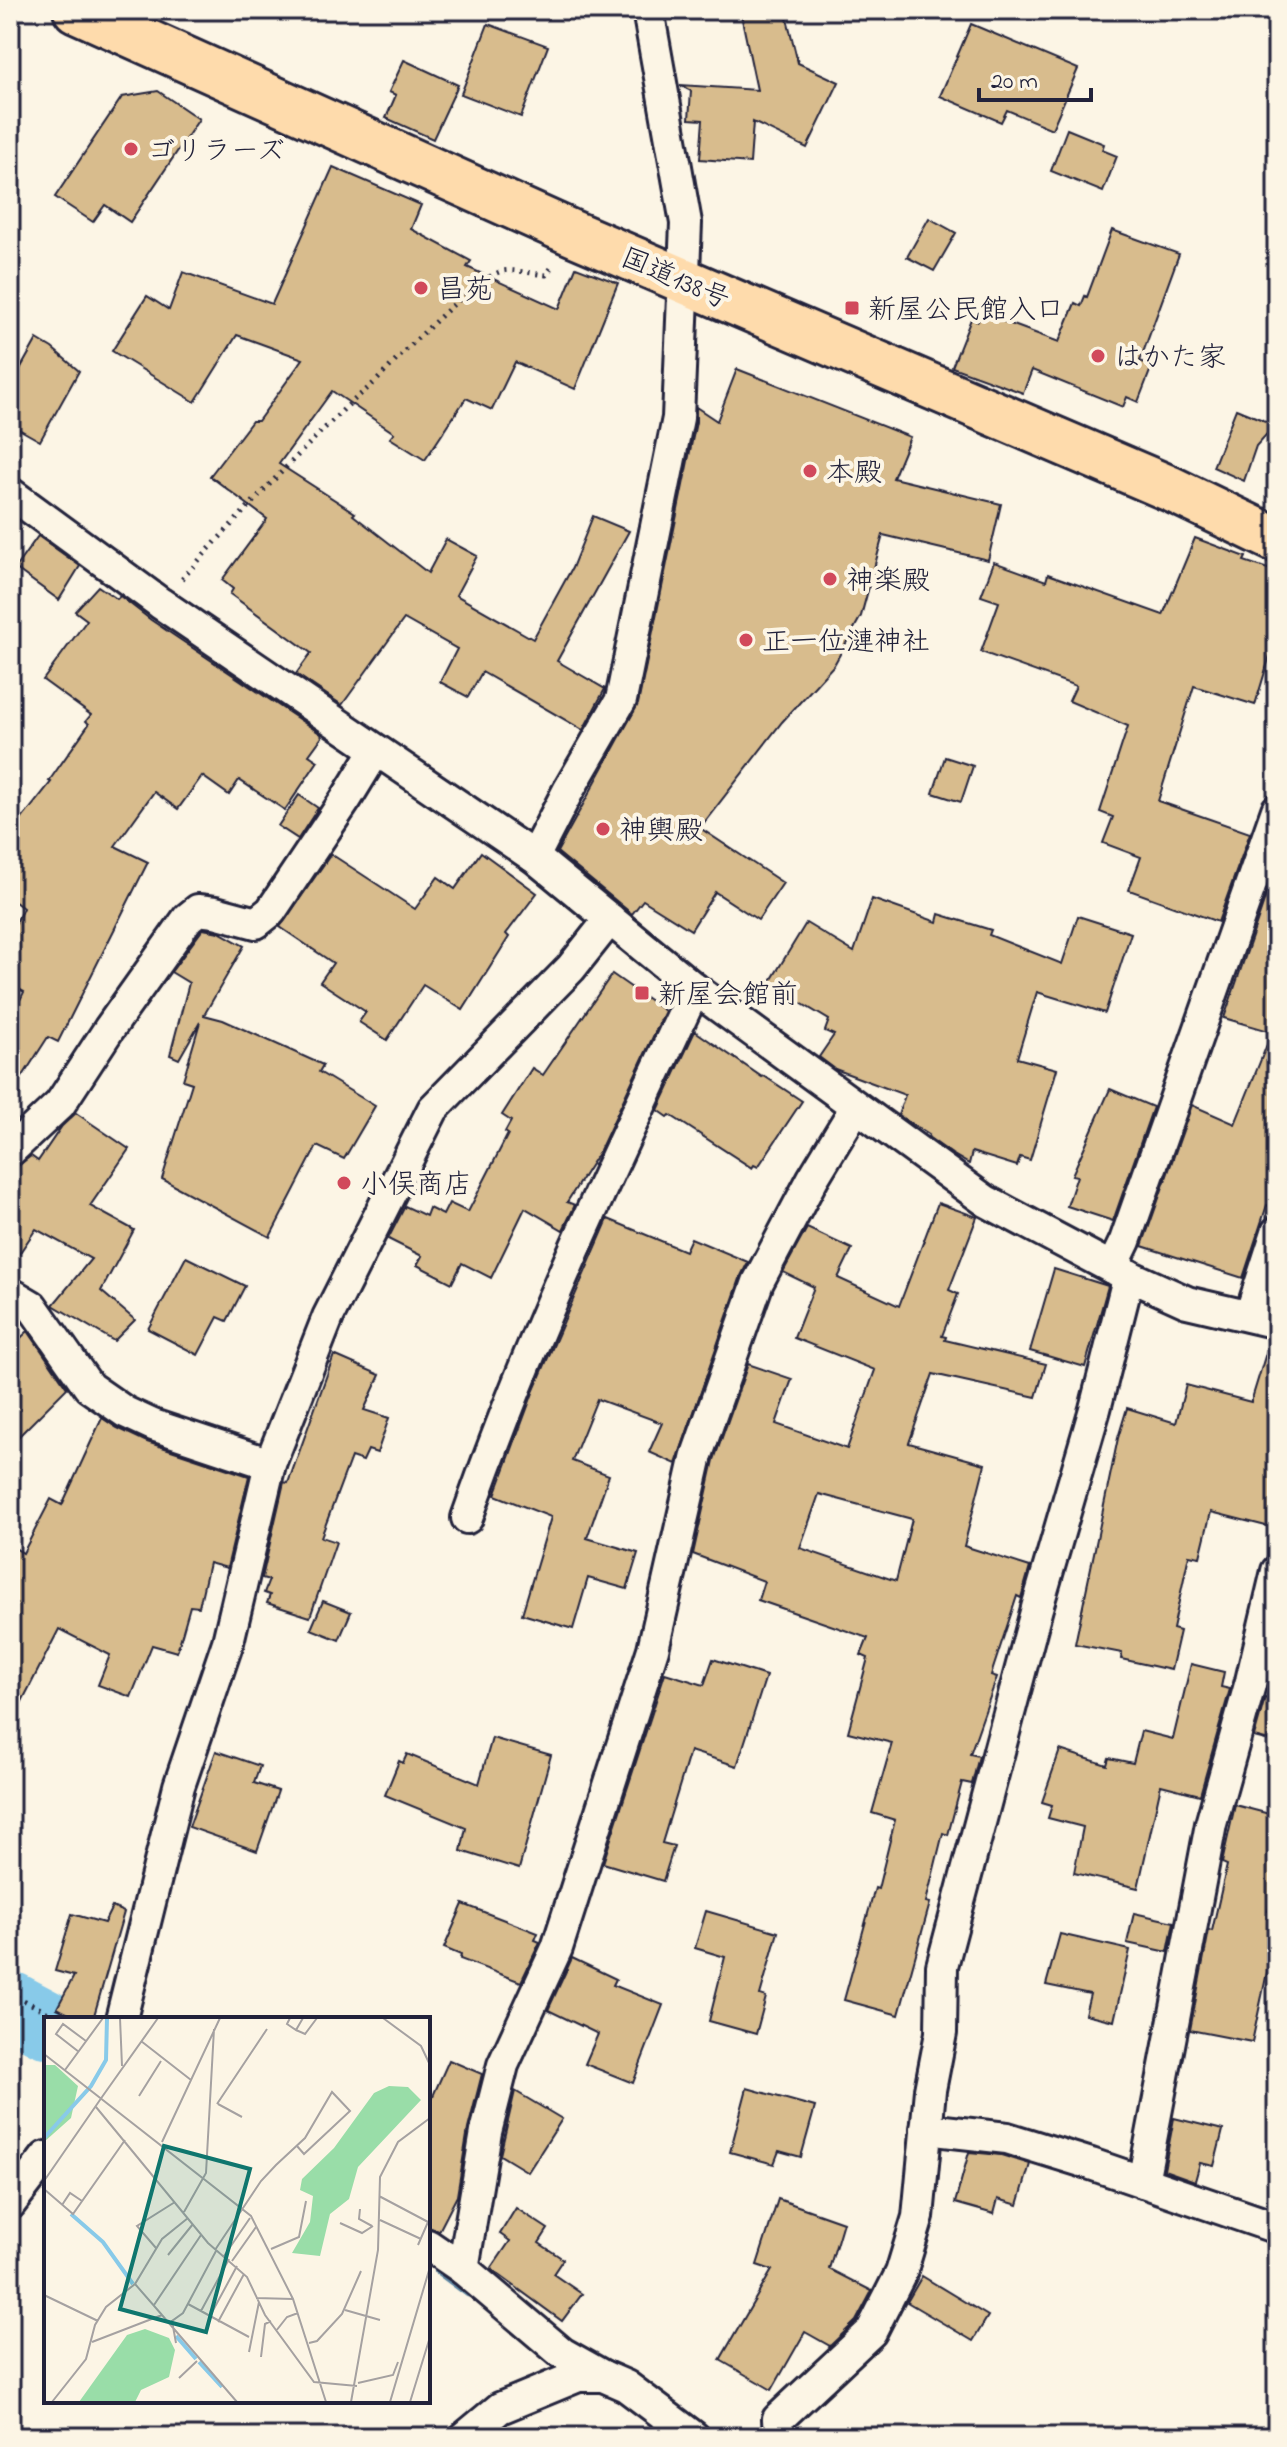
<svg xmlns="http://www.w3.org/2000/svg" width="1287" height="2447" viewBox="0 0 1287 2447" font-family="'Indie Flower','Klee One',sans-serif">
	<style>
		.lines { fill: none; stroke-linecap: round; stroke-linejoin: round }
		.stream { stroke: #5f87a3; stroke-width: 11 }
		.river { stroke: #88cae9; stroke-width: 68 }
		.building { fill: #d8bc8d; stroke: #22223b; stroke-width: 2; fill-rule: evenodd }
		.minor-casing { stroke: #22223b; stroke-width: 36 }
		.trunk-casing { stroke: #22223b; stroke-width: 50 }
		.path { stroke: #22223b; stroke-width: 5; stroke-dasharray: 2 6; stroke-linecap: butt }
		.minor { stroke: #fcf5e5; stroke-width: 30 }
		.trunk { stroke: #fedbac; stroke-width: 44 }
		.poi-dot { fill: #d1495b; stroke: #fcf5e5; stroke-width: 3 }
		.labels { text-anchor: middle; stroke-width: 8; stroke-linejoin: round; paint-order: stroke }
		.poi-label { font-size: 28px; fill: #22223b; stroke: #fcf5e5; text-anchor: start }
		.street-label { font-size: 28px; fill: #22223b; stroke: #fcf5e5 }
		.inset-river { fill: none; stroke: #88cae9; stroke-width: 4 }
		.inset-road { fill: none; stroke: #a5a1a1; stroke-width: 2 }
		.view { fill: #0f766e; fill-opacity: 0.15; stroke: #0f766e; stroke-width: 4 }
		.inset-edge { fill: none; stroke: #22223b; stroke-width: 4 }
	</style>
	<rect width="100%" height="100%" fill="#fcf5e5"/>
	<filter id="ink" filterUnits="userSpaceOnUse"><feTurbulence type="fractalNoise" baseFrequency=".0125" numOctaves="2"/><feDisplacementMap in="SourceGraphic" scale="16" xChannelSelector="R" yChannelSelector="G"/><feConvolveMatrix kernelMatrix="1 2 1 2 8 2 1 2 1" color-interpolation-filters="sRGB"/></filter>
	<g filter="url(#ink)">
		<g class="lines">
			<!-- stream -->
			<path class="stream" d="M438 2269 469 2292"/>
			<!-- river -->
			<path class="river" d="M10 2005 46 2024"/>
		</g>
		<!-- building -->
		<g class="building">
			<path d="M740 10H785L798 63 839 82 807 148 753 122 750 163 700 159 703 120 689 119 691 91 680 85 757 90Z"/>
			<path d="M488 24 548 46 521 117 461 94Z"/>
			<path d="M971 24 1078 69 1052 129 1007 110 1001 122 940 96Z"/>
			<path d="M404 60 458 85 433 139 386 118 396 95 389 92Z"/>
			<path d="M158 91 199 119 130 222 105 205 93 222 55 197 122 97Z"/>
			<path d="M1067 129 1104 144 1102 150 1117 156 1103 192 1051 171Z"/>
			<path d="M333 167 421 205 411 229 471 261 467 267 559 309 576 267 618 283 575 389 515 362 492 410 466 398 425 460 390 438 394 433 332 391 279 464 355 513 353 515 428 573 446 539 477 556 456 595 533 639 572 568 593 516 629 531 557 661 605 689 583 730 482 672 468 697 440 682 457 649 404 619 342 705 296 674 311 653 230 594 233 589 222 580 267 519 210 476 252 421H258L303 359 237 335 195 402 112 351 147 296 169 310 183 272 272 304Z"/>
			<path d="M929 218 956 233 934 271 907 257Z"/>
			<path d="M1112 230 1179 254 1140 361 1152 366 1138 402 1127 397 1123 407 1032 370 1023 393 952 367 971 319 978 321 981 313 1059 342 1075 303 1081 306 1085 296 1087 297Z"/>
			<path d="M37 339 52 348 79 371 40 441 10 424V387Z"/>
			<path d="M737 369 910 437 893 478 1001 504 988 560 883 535 861 616 834 665 782 722 700 828 783 883 758 920 715 892 691 930 643 900 632 914 557 852 638 704 696 422V407L717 421Z"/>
			<path d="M1236 409 1275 425 1256 446 1244 481 1213 467Z"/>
			<path d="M38 536 80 566 59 600 15 568Z"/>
			<path d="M1195 538 1246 557 1244 561 1277 572V632L1255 705 1194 686 1158 801 1250 833 1218 922 1129 890 1141 857 1103 843 1113 817 1100 812 1128 726 1069 701 1076 686 981 652 999 602 981 596 994 562 1046 581 1048 574 1163 615Z"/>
			<path d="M98 586 117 599 120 596 151 620 321 734 322 737 309 755 318 761 285 810 239 780 229 795 202 776 178 809 154 792 115 846 148 862 58 1042 48 1037 10 1096V1020L24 992 10 984V935L23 908 10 898V834L51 782 49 781 89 724 86 721 91 715 43 680 87 620 75 611Z"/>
			<path d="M945 757 973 766 961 802 933 793Z"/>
			<path d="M299 795 318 808 298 839 278 826Z"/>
			<path d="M481 852 537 893 506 934 509 937 463 1010 423 985 387 1040 359 1022 366 1012 320 982 333 963 280 927 331 854 415 909 438 877 455 889Z"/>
			<path d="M1277 864V1209L1267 1205 1243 1278 1142 1246 1192 1105 1235 1124 1272 1032 1224 1018Z"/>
			<path d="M872 899 937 922 939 914 991 930 989 935 1062 964 1078 916 1131 933 1105 1013 1037 992 1017 1058 1057 1069 1030 1160 1020 1157 1017 1166 972 1152 969 1164 952 1154 928 1137 929 1135 898 1115 905 1095 835 1069 819 1057 834 1035 825 1031 829 1020 769 984 806 923 854 952Z"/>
			<path d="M203 929 219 932 244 946 204 1015 223 1020 323 1065 319 1072 375 1106 344 1159 317 1146 270 1237 162 1179 192 1083 183 1080 200 1022 179 1059 170 1055 189 983 171 972Z"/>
			<path d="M612 974 665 1011 600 1150 567 1202 575 1205 563 1230 525 1208 491 1278 462 1263 452 1283 417 1265 422 1256 388 1239 405 1206 426 1216 429 1208 443 1215 449 1203 468 1212 508 1134 505 1132 511 1121 502 1115 532 1068 543 1075Z"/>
			<path d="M695 1031 762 1077 764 1076 802 1101 758 1167 754 1165 752 1168 670 1115 668 1117 658 1110Z"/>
			<path d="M1110 1089 1153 1107 1113 1221 1067 1206 1077 1176 1072 1175Z"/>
			<path d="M76 1113 129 1149 90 1206 134 1230 101 1291 135 1320 114 1341 53 1305 91 1259 36 1229 10 1267V1175L15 1168 31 1156 38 1161 62 1126Z"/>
			<path d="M938 1203 977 1217 949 1290 958 1294 942 1336 946 1337 945 1340 1046 1364 1036 1397 933 1374 909 1443 985 1464 964 1546 1030 1567 1021 1598 1017 1596 991 1675 997 1677 970 1754 979 1756 972 1784 962 1782 948 1835 943 1833 926 1902 930 1903 899 2015 844 2000 875 1888 878 1889 895 1820 872 1813 892 1743 848 1732 868 1658 861 1655 868 1638 758 1600 764 1581 693 1554 714 1460 748 1364 792 1379 776 1424 847 1449 875 1370 794 1338 814 1287 783 1272 807 1228 852 1249 838 1278 899 1306ZM819 1494 912 1519 896 1581 800 1548Z"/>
			<path d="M608 1219 685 1251 691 1238 748 1262 741 1276 676 1464 649 1452 662 1423 597 1399 572 1461 609 1475 587 1538 638 1553 627 1589 588 1578 573 1629 522 1614 551 1517 495 1495 534 1390Z"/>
			<path d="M186 1257 245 1286 227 1321 218 1317 198 1355 148 1329Z"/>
			<path d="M1054 1269 1108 1286 1085 1367 1030 1351Z"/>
			<path d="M28 1331 67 1388 10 1445V1348Z"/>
			<path d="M1270 1340H1277V1500L1270 1527 1211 1512 1200 1557 1189 1555 1173 1629 1180 1631 1171 1670 1121 1659 1122 1653 1075 1644 1118 1438 1127 1408 1176 1423 1186 1385 1251 1402Z"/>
			<path d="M334 1355 380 1375 364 1410 389 1418 377 1453 368 1450 363 1461 351 1457 321 1537 336 1542 310 1617 267 1603 270 1595 264 1593 269 1580 262 1578 284 1482 288 1483Z"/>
			<path d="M102 1418 117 1428 147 1442 249 1476 227 1568 209 1563 199 1607 190 1606 177 1652 152 1645 131 1697 98 1685 110 1655 59 1629 10 1725V1545L23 1553 51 1499 62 1505Z"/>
			<path d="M323 1601 351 1612 339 1640 311 1629Z"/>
			<path d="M713 1659 766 1676 737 1766 690 1751 662 1843 674 1846 663 1881 603 1863 665 1673 704 1685Z"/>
			<path d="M1191 1664 1224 1672 1221 1687 1230 1689 1200 1795 1161 1785 1138 1888 1074 1873 1083 1827 1048 1818 1052 1805 1042 1802 1060 1750 1107 1765 1109 1758 1133 1763 1141 1731 1173 1739Z"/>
			<path d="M1265 1698 1277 1701V1743L1254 1737Z"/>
			<path d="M492 1738 551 1755 519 1869 461 1851 466 1828 385 1795 399 1761 403 1763 407 1754 479 1784Z"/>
			<path d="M216 1751 260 1766 254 1783 278 1791 257 1851 189 1827Z"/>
			<path d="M1235 1805 1277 1816V1878L1268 1911 1277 1913V1970L1268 1968 1252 2042 1190 2030 1209 1930 1212 1931 1227 1865 1222 1863Z"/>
			<path d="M463 1904 538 1933 535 1940 540 1942 521 1982 460 1959 461 1955 444 1948Z"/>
			<path d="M112 1907 124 1912 93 2019H78L57 2008 74 1976 55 1971 72 1914 104 1923Z"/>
			<path d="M706 1911 778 1932 760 1995 766 1997 756 2034 709 2021 725 1957 695 1948Z"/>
			<path d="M1134 1913 1174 1922 1168 1952 1127 1943Z"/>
			<path d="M1060 1934 1130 1950 1114 2021 1085 2014 1090 1994 1046 1985Z"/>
			<path d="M572 1958 616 1979 613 1985 663 2005 633 2083 585 2064 598 2034 548 2010Z"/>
			<path d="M449 2060 482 2074 468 2129 457 2196 439 2231 428 2227V2107Z"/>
			<path d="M747 2088 815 2107 801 2157 779 2151 774 2164 730 2152Z"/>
			<path d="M515 2091 562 2119 528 2172 500 2155Z"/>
			<path d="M1174 2118 1223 2130 1214 2166 1200 2163 1195 2181 1164 2170Z"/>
			<path d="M969 2152 1001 2155 1030 2164 1018 2205 998 2199 994 2214 955 2203Z"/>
			<path d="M778 2199 843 2222 829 2269 872 2291 856 2321 830 2346 805 2332 772 2390 720 2360 772 2270 757 2265Z"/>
			<path d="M516 2208 548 2229 539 2243 563 2259 553 2274 582 2294 562 2321 491 2269 510 2241 500 2234Z"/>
			<path d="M922 2276 988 2316 973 2341 907 2302Z"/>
		</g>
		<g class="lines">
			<defs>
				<g id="minor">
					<path d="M10 493 160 603 534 857 695 989 986 1201 1112 1268 1187 1302 1277 1323"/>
					<path d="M534 857 568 791 621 700 678 418 686 223 648 10"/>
					<path d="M10 1151 60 1104 109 1029 188 918 198 910 215 912 256 923 271 911 346 799 376 750"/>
					<path d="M1112 1268 1125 1241 1277 810"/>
					<path d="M10 1293 32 1306 89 1387 125 1412 153 1425 270 1464"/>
					<path d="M1250 1316 1277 1232"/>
					<path d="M467 1518C530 1337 613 1162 695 989"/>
					<path d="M121 2019 179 1786 228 1642 270 1464 328 1317 433 1109 571 968 610 919"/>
					<path d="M926 2129 1007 2138 1091 2164 1277 2228"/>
					<path d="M1143 2182 1211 1824 1251 1681 1277 1571"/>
					<path d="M10 2204 46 2157"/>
					<path d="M428 2245 463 2269 562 2353 603 2376"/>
					<path d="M463 2269 486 2132 503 2065 557 1948 653 1649 697 1455 758 1282 813 1178 856 1107"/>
					<path d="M465 2437 500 2408 578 2376H603L626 2386 694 2437"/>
					<path d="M779 2437 778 2419 871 2332 901 2273 918 2217 930 2090 941 2033 942 1966 1037 1608 1095 1409 1129 1275"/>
				</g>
				<path id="trunk" d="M76 10 570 232 1171 489 1277 540"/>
			</defs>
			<!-- minor casing -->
			<use href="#minor" class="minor-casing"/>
			<!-- trunk casing -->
			<use href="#trunk" class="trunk-casing"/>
			<!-- path -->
			<g class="path">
				<path d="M182 579C234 521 287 465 342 411 354 399 367 390 379 378 402 355 474 277 503 271 513 269 535 274 546 275L551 268"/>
				<path d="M10 1993 60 2019"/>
			</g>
			<!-- minor -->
			<use href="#minor" class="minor"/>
			<!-- trunk -->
			<use href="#trunk" class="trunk"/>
		</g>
	</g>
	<!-- markers -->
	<g class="poi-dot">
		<circle cx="131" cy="149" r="8"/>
		<circle cx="421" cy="288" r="8"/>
		<rect x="844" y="300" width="16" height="16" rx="4"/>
		<circle cx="1098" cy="356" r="8"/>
		<circle cx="810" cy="471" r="8"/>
		<circle cx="830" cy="579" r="8"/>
		<circle cx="746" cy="640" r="8"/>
		<circle cx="603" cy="829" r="8"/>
		<rect x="634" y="985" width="16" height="16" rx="4"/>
		<circle cx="344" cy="1183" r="8"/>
	</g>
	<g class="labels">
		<!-- poi labels -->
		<g class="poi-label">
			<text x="147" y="159">ゴリラーズ</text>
			<text x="437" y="298">昌苑</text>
			<text x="868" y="318">新屋公民館入口</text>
			<text x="1114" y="366">はかた家</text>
			<text x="826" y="481">本殿</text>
			<text x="846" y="589">神楽殿</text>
			<text x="762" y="650">正一位漣神社</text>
			<text x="619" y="839">神輿殿</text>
			<text x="658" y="1003">新屋会館前</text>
			<text x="360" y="1193">小俣商店</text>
		</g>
		<!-- street labels -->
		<g class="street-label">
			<text transform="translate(676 277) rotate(23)" y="10">国道138号</text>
		</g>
	</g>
	<!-- overview -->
	<g transform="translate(44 2017)">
		<rect width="386" height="386" fill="#fcf5e5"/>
		<path d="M0 48H11L34 69 27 101 0 125ZM345 69 364 70 377 83 314 150 305 182 286 197 276 239 248 236 266 205 269 179 256 173 258 162 290 131 330 76ZM101 312 125 321 131 333 125 360 97 373 91 385H35L83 318Z" fill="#99dda8"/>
		<path class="inset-river" d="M0 121 47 69 62 43 63 1M27 197 59 225 89 267M132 319 152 342M155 345 178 370"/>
		<path class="inset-road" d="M76 1 78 49M246 1 243 7 252 13 259 1M339 1 377 29 386 48M252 13 261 17 273 1M97 24 147 63M35 35 12 17 19 7 42 24M0 37 207 199 249 282 282 385M21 53 59 1M95 79 117 44M58 80 114 1M173 87 223 12M174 87 198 100M52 90 164 226 203 260 221 298 270 365 313 369M118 125 176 1M0 164 58 80M0 172 29 197 81 123M335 179 386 206M18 188 26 176 38 184M316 192 315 202 328 209M140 195 162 156 170 12M336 203 377 222M296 206 318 216 329 209M374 228 384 205M112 231 93 209 131 185M227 232 255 220 262 184M171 233 217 164 232 148 261 121 288 75 306 94 260 137 253 129M124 238 149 207M180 239 206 201M188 244 212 210M91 267 118 298M0 278 54 304M212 281 249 282M144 287 205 320M110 288 157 218M301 293 336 303M157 294 185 242M166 299 193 249M174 305 200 257M232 314 243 300 254 296M48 325 118 298 193 385M132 326 128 304 139 296 172 234M265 326 273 324 298 297 317 254M205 335 215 285M217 340 221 307 227 304M135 361 153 344M314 366 349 358 354 345M8 385 42 342 51 308 62 290 91 267 118 222 144 201M307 385 334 233 336 160 354 125 386 101M346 385 386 250M366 385 386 320"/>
		<path class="view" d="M120 129 206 152 162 315 76 292Z"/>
		<rect width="386" height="386" class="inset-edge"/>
	</g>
	<!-- margin -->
	<rect width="1287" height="2447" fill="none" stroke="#fcf5e5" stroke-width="40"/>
	<rect x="20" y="20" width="1247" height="2407" fill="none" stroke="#22223b" stroke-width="3" filter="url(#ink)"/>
	<!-- scale -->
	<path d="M979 88v12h112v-12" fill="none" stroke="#22223b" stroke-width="4"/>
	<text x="991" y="88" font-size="24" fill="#22223b" stroke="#fcf5e5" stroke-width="6" paint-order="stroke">20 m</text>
</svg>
